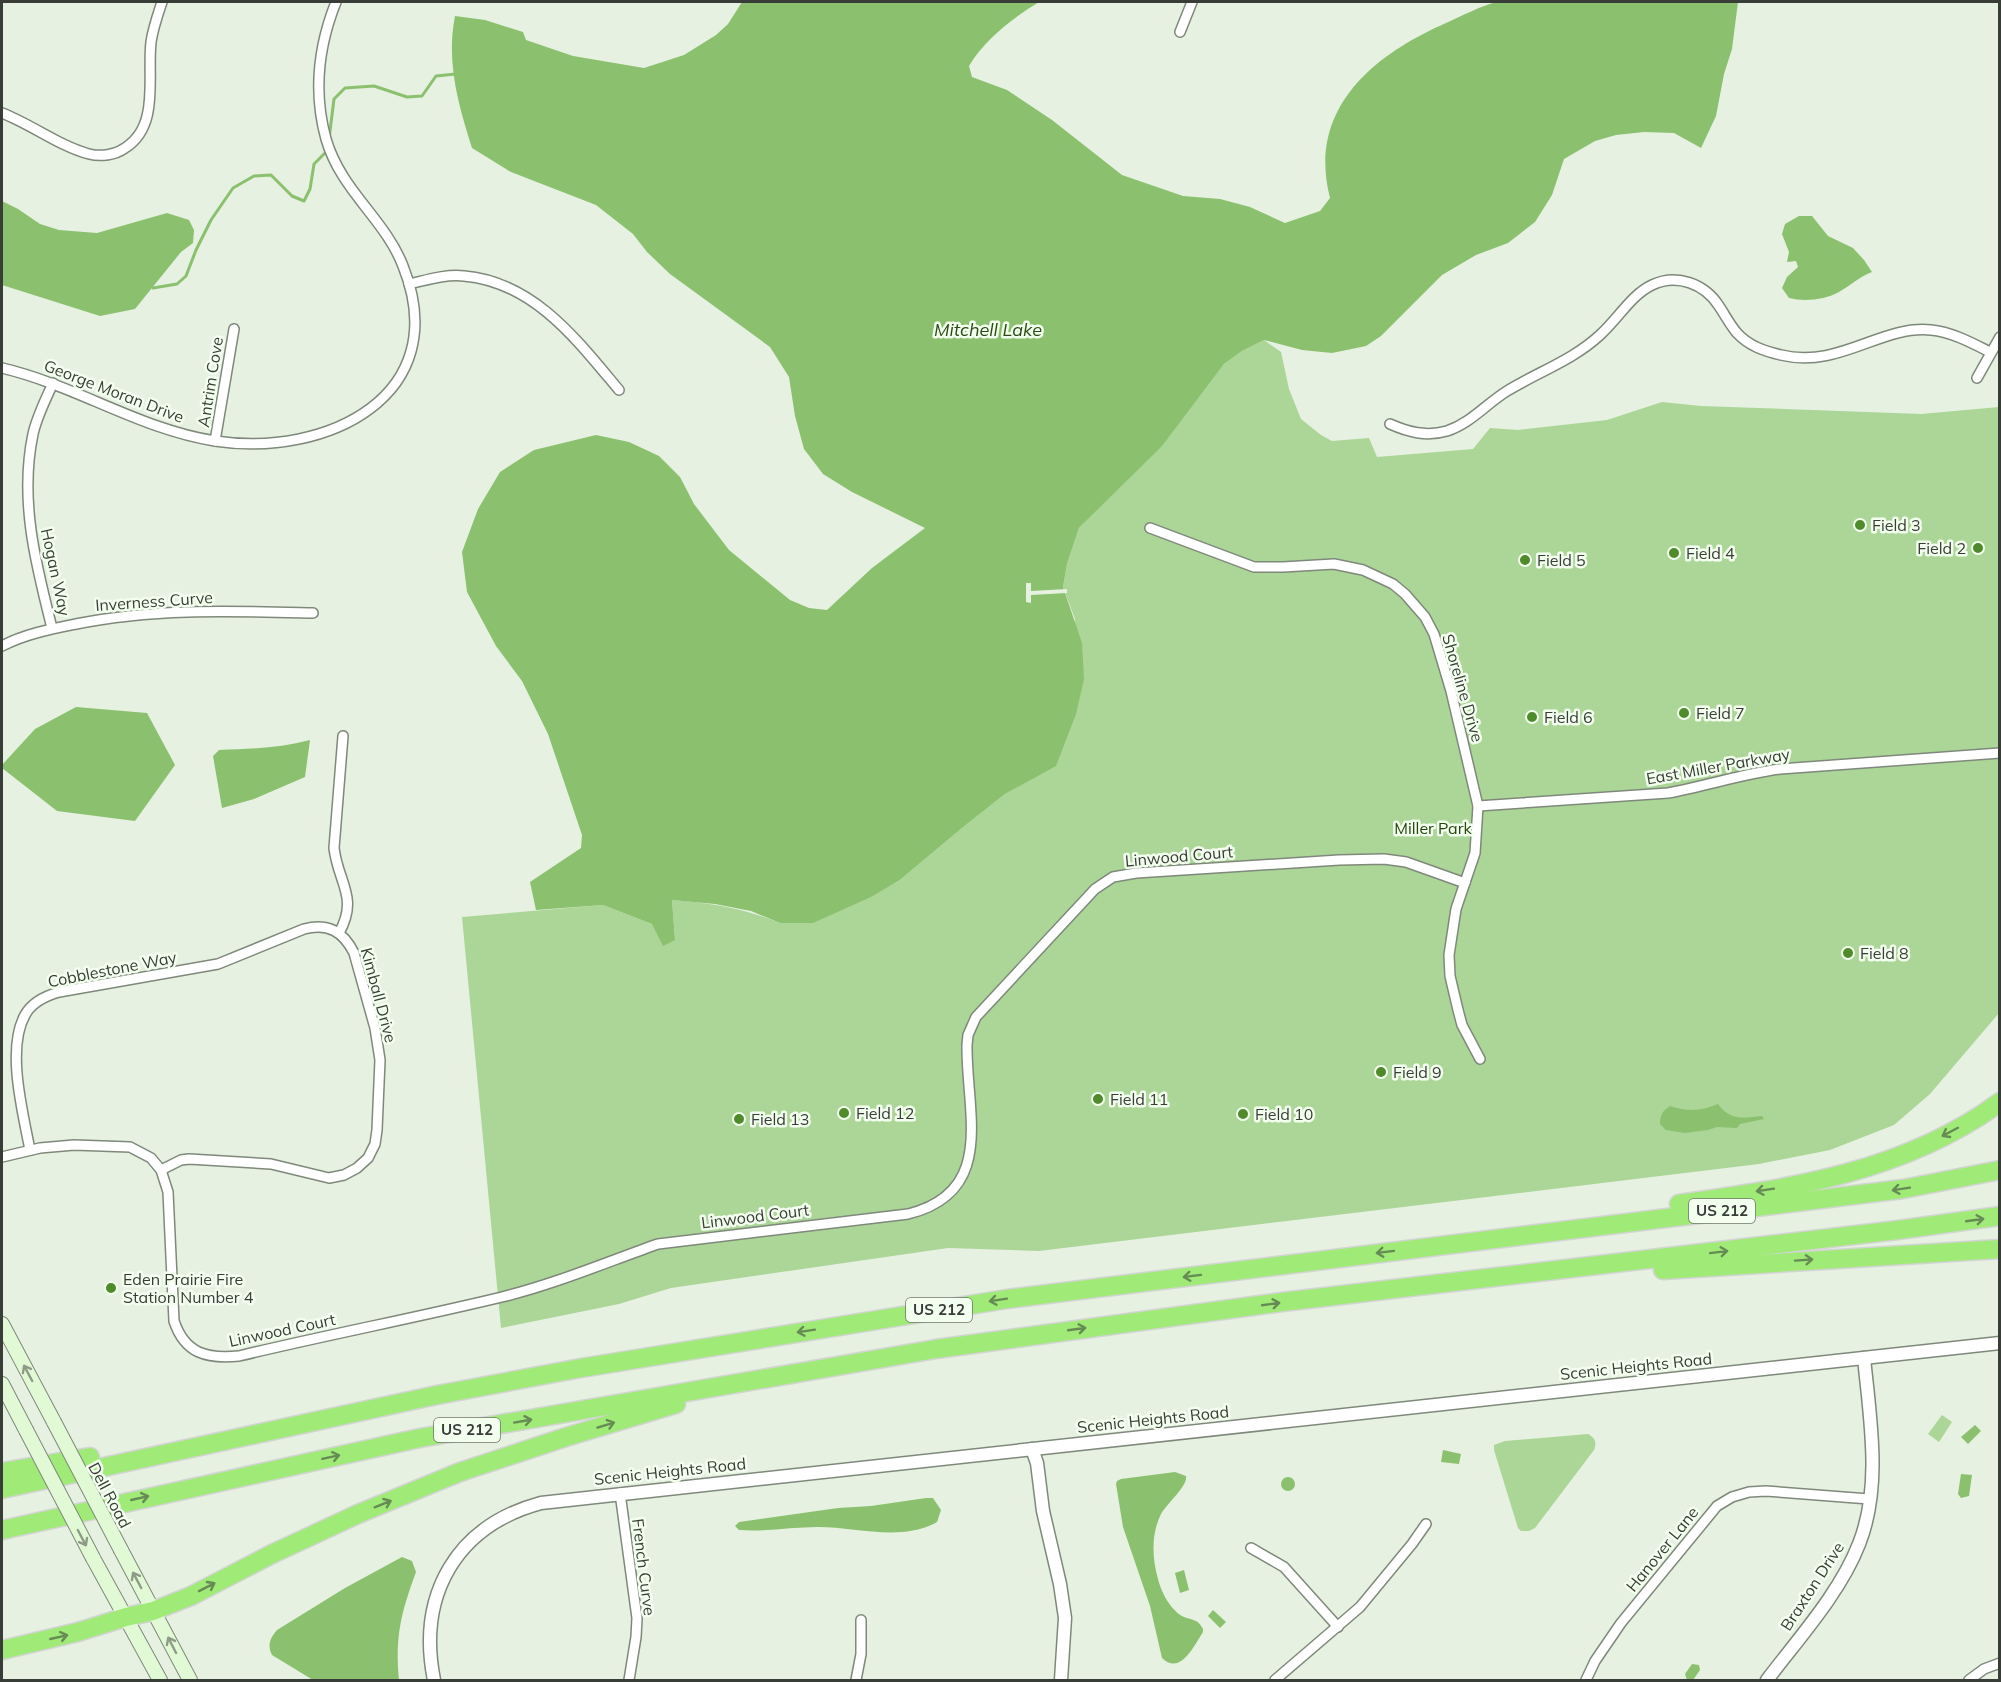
<svg xmlns="http://www.w3.org/2000/svg" width="2001" height="1682" viewBox="0 0 2001 1682" font-family="Mulish,sans-serif">
	<style>
		.green { fill: #acd598 }
		.water { fill: #8bc06f }
		.pier { fill: #e6f1e1 }
		.lines { fill: none; stroke-linecap: round; stroke-linejoin: round }
		.stream { stroke: #8bc06f; stroke-width: 3 }
		.minor-casing { stroke: #7f897b; stroke-width: 12 }
		.tertiary-casing { stroke: #7f897b; stroke-width: 15 }
		.secondary-casing { stroke: #7f897b; stroke-width: 16 }
		.motorway-casing { stroke: #d3d4d3; stroke-width: 21 }
		.minor { stroke: #fff; stroke-width: 9 }
		.tertiary { stroke: #fff; stroke-width: 12 }
		.secondary { stroke: #e2f9d6; stroke-width: 14 }
		.motorway { stroke: #a0ea78; stroke-width: 18 }
		.secondary-bridge-casing { stroke: #7f897b; stroke-width: 16; stroke-linecap: butt }
		.secondary-bridge { stroke: #e2f9d6; stroke-width: 14 }
		.oneway { stroke: #678b54 }
		.oneway2 { stroke: #8e9b86 }
		.poi-dot { fill: #4f8b2a; stroke: #f3ffee; stroke-width: 2 }
		.labels { text-anchor: middle; stroke-width: 5; stroke-linejoin: round; paint-order: stroke }
		.shield { fill: #f3ffee; stroke: #71776e; stroke-width: 1.5 }
		.shield-label { font-size: 15px; font-weight: bold; fill: #393d37 }
		.street-label { font-size: 16px; fill: #393d37; stroke: #f3ffee }
		.poi-label { font-size: 16px; fill: #393d37; stroke: #f3ffee; text-anchor: start }
		.park-label { font-size: 16px; fill: #24460d; stroke: #f3ffee }
		.water-label { font-size: 18px; font-style: italic; fill: #294b13; stroke: #f3ffee }
	</style>
	<rect width="100%" height="100%" fill="#e6f1e1"/>
	<!-- green -->
	<g class="green">
		<path d="M1264 340 1281 352 1289 389 1301 419 1321 435 1332 441 1369 438 1377 457 1473 449 1490 428 1518 430 1607 420 1662 402 1701 406 1921 414 1999 407V1013L1930 1094 1894 1125 1830 1150 1759 1164 1039 1251 948 1248 671 1288 619 1304 501 1328 462 917 603 905 652 924 675 939 672 900C711 903 743 908 780 923L901 879 962 828 1005 794 1056 765 1075 619 1063 587 1067 564 1079 528 1162 445 1224 364 1242 351Z"/>
		<path d="M1942 1415 1952 1422 1939 1442 1928 1434Z"/>
		<path d="M1588 1434C1595 1438 1597 1442 1594 1450L1535 1528 1529 1531H1521L1518 1528 1494 1450V1445L1505 1441Z"/>
	</g>
	<!-- water -->
	<g class="water">
		<path d="M742 2H1039C1013 18 985 39 969 66L972 77 1007 90 1052 120 1122 175 1183 196 1220 199 1250 207 1285 223 1320 211 1330 198C1307 109 1373 55 1446 23 1462 16 1480 6 1497 2 1512 0 1547 2 1565 2 1622 2 1680 2 1738 2L1732 49 1724 74 1716 116 1701 148 1674 133 1644 132 1616 135 1595 141 1564 159 1552 195 1535 222 1508 243 1476 255 1442 275 1381 336 1366 346 1332 353 1302 350 1264 340 1242 351 1224 364 1162 446 1079 528 1067 564 1063 587 1082 643 1084 679 1076 714 1056 766 1005 794 962 828 901 879 871 897 813 923H780L751 911 715 904 672 900 675 940 663 946 652 924 603 905 536 910 530 882 581 848 582 835 548 734 522 681 496 646 467 592 462 552 478 509 500 472 534 450 596 435 629 442 659 456 680 477 694 504 729 550 790 600 809 608 827 610 872 568 925 528 852 492 823 474 804 449 795 416 789 377 770 347 670 274 647 252 633 234 596 205 511 172 472 148C458 104 446 62 455 16L485 20 523 32 526 40 573 56 644 68 684 55 716 35 728 24Z"/>
		<path d="M2 201 18 209 40 224 59 230 97 233 167 213 189 220 194 230 193 243 181 252 135 309 100 316 2 285Z"/>
		<path d="M1799 216H1812L1828 236 1853 248 1864 260 1872 272C1859 277 1851 285 1839 292 1825 300 1804 302 1789 298L1782 288 1787 277 1798 267 1796 261 1787 262 1789 252 1782 234 1785 224Z"/>
		<path d="M76 707 147 713 175 765 135 821 57 811 2 768V765L35 729Z"/>
		<path d="M310 740 305 777 254 799 222 808 213 756 219 750C251 749 280 748 310 740Z"/>
		<path d="M1718 1104C1730 1121 1744 1118 1762 1116L1764 1119 1740 1124 1737 1128 1717 1127 1708 1130 1685 1133 1666 1130 1660 1124C1660 1116 1662 1111 1670 1106 1688 1112 1701 1111 1718 1104Z"/>
		<path d="M1975 1425 1981 1431 1968 1444 1961 1437Z"/>
		<path d="M1443 1450 1461 1454 1459 1464 1441 1462Z"/>
		<path d="M1175 1472 1186 1476C1188 1486 1167 1503 1161 1514 1151 1534 1152 1558 1158 1579 1161 1592 1171 1611 1184 1617 1192 1620 1198 1619 1203 1629V1632C1194 1646 1180 1676 1162 1658L1150 1606 1123 1527 1116 1484 1117 1481 1121 1479Z"/>
		<path d="M1961 1474 1972 1475 1969 1496 1961 1498 1958 1494Z"/>
		<circle cx="1288" cy="1484" r="7"/>
		<path d="M926 1498H933L941 1510 937 1522C902 1542 856 1527 818 1527 791 1527 766 1532 739 1530L735 1526 739 1522 838 1508 871 1506Z"/>
		<path d="M402 1557 412 1561 416 1572C401 1613 395 1636 399 1680H313L272 1655C267 1645 270 1638 277 1630L345 1588Z"/>
		<path d="M1184 1570 1189 1590 1180 1593 1175 1573Z"/>
		<path d="M1213 1610 1226 1622 1220 1628 1208 1616Z"/>
		<path d="M1692 1664 1699 1665 1700 1670 1693 1680H1687L1685 1674Z"/>
	</g>
	<!-- pier -->
	<path class="pier" d="M1026 583H1031V591L1067 589V593L1031 595V603L1026 602Z"/>
	<g class="lines">
		<!-- stream -->
		<g class="stream">
			<path d="M329 139 334 99 345 88 374 86 407 97 422 96 436 76 456 74"/>
			<path d="M153 288 177 284 186 276 196 250 211 220 233 188 254 176 271 175 292 196 304 201 310 189 314 164 327 151V148"/>
		</g>
		<defs>
			<g id="minor">
				<path d="M1180 32 1192 2"/>
				<path d="M2 113C31 124 59 146 89 154 101 157 115 155 125 148 160 126 147 77 151 42 153 28 158 14 162 2"/>
				<path d="M409 284C427 280 445 274 464 276 534 282 577 340 619 390"/>
				<path d="M2 368C75 385 139 429 215 441 326 458 455 396 403 266 385 219 341 191 326 139 313 92 318 47 336 2"/>
				<path d="M1977 378 2000 337"/>
				<path d="M1390 424C1408 432 1426 437 1447 431 1471 423 1486 404 1507 391 1538 372 1573 360 1600 335 1618 319 1631 295 1652 285 1677 273 1705 284 1719 306 1725 315 1730 325 1737 333 1749 346 1764 351 1781 355 1840 369 1880 325 1931 330 1952 332 1972 343 1990 352"/>
				<path d="M215 441 234 329"/>
				<path d="M1150 528 1254 567H1283L1334 564 1363 570 1393 584 1405 594 1425 617 1434 634 1451 691 1478 806 1475 853 1456 909 1449 955 1450 976 1458 1010 1462 1025 1480 1059"/>
				<path d="M52 628C36 565 19 500 33 434 37 416 46 399 53 383"/>
				<path d="M2 646C25 634 51 629 76 624 155 608 233 611 313 613"/>
				<path d="M1478 806 1668 793C1706 786 1742 774 1780 769L2000 753"/>
				<path d="M339 933C359 897 338 883 334 848L343 736"/>
				<path d="M30 1150C23 1113 6 1049 25 1015 32 1002 45 996 59 992L218 964 304 929C328 923 343 931 354 953L375 1028 380 1060 377 1130 375 1144 368 1158 357 1168 344 1175 329 1178 271 1164 189 1159 181 1160 161 1170"/>
				<path d="M2 1157 40 1148 74 1145 130 1147 151 1158 161 1170 168 1192 174 1321C185 1354 207 1359 239 1356 326 1335 415 1318 502 1297 555 1284 607 1262 658 1244L908 1214C997 1192 966 1112 967 1045L968 1035 976 1017 1095 889 1113 877 1136 873 1339 860 1384 859 1406 862 1465 883"/>
				<path d="M620 1493 637 1618 636 1637 629 1680"/>
				<path d="M1251 1548 1284 1567 1338 1627"/>
				<path d="M856 1680 861 1654V1620"/>
				<path d="M1275 1680 1360 1607 1412 1544 1426 1524"/>
				<path d="M1586 1680 1595 1661 1621 1623 1717 1506 1732 1497 1749 1492 1766 1491 1869 1499"/>
				<path d="M1969 1680 1984 1669 2000 1663"/>
			</g>
			<g id="tertiary">
				<path d="M1032 1449 1037 1463 1043 1511 1060 1584 1065 1618 1061 1680"/>
				<path d="M434 1680C417 1595 456 1526 541 1503L2000 1343"/>
				<path d="M1767 1680C1798 1639 1840 1593 1859 1544 1882 1486 1870 1419 1864 1358"/>
			</g>
			<g id="secondary">
				<path d="M2 1324 54 1422"/>
				<path d="M2 1384 26 1430"/>
				<path d="M121 1550 190 1680"/>
				<path d="M93 1558 160 1680"/>
			</g>
			<g id="motorway">
				<path d="M1679 1204C1792 1188 1905 1172 2000 1102"/>
				<path d="M1663 1270 2000 1249"/>
				<path d="M2 1472 90 1457"/>
				<path d="M2 1489 437 1395 581 1368 1007 1299 1903 1189 2000 1170"/>
				<path d="M2 1530 420 1438 936 1349 1282 1302 1898 1230 2000 1216"/>
				<path d="M2 1650 78 1632 126 1617 153 1611 191 1596 272 1554 358 1514 460 1472 566 1437 676 1404"/>
			</g>
		</defs>
		<!-- minor casing -->
		<use href="#minor" class="minor-casing"/>
		<!-- tertiary casing -->
		<use href="#tertiary" class="tertiary-casing"/>
		<!-- secondary casing -->
		<use href="#secondary" class="secondary-casing"/>
		<!-- motorway casing -->
		<use href="#motorway" class="motorway-casing"/>
		<!-- minor -->
		<use href="#minor" class="minor"/>
		<!-- tertiary -->
		<use href="#tertiary" class="tertiary"/>
		<!-- secondary -->
		<use href="#secondary" class="secondary"/>
		<!-- motorway -->
		<use href="#motorway" class="motorway"/>
		<defs>
			<g id="secondary-bridge">
				<path d="M54 1422 121 1550"/>
				<path d="M26 1430 93 1558"/>
			</g>
		</defs>
		<!-- secondary-bridge casing -->
		<use href="#secondary-bridge" class="secondary-bridge-casing"/>
		<!-- secondary-bridge -->
		<use href="#secondary-bridge" class="secondary-bridge"/>
	</g>
	<!-- one-way arrows -->
	<defs><path id="oneway-shaft" d="M-6 0H5M1.5-3L5.5 0L1.5 3" fill="none" stroke-width="1.6" stroke-linecap="round" stroke-linejoin="round" transform="scale(1.5)"/></defs>
	<g class="oneway">
		<use href="#oneway-shaft" transform="translate(1950 1132) rotate(152)"/>
		<use href="#oneway-shaft" transform="translate(1901 1189) rotate(171)"/>
		<use href="#oneway-shaft" transform="translate(1765 1190) rotate(171)"/>
		<use href="#oneway-shaft" transform="translate(1975 1220) rotate(-8)"/>
		<use href="#oneway-shaft" transform="translate(1385 1252) rotate(173)"/>
		<use href="#oneway-shaft" transform="translate(1719 1252) rotate(-7)"/>
		<use href="#oneway-shaft" transform="translate(1804 1260) rotate(-4)"/>
		<use href="#oneway-shaft" transform="translate(1192 1276) rotate(173)"/>
		<use href="#oneway-shaft" transform="translate(998 1300) rotate(171)"/>
		<use href="#oneway-shaft" transform="translate(1271 1304) rotate(-8)"/>
		<use href="#oneway-shaft" transform="translate(1077 1329) rotate(-8)"/>
		<use href="#oneway-shaft" transform="translate(806 1331) rotate(171)"/>
		<use href="#oneway-shaft" transform="translate(523 1421) rotate(-10)"/>
		<use href="#oneway-shaft" transform="translate(606 1425) rotate(-17)"/>
		<use href="#oneway-shaft" transform="translate(331 1457) rotate(-12)"/>
		<use href="#oneway-shaft" transform="translate(140 1498) rotate(-13)"/>
		<use href="#oneway-shaft" transform="translate(383 1504) rotate(-22)"/>
		<use href="#oneway-shaft" transform="translate(207 1587) rotate(-27)"/>
		<use href="#oneway-shaft" transform="translate(59 1637) rotate(-13)"/>
	</g>
	<g class="oneway2">
		<use href="#oneway-shaft" transform="translate(28 1373) rotate(-118)"/>
		<use href="#oneway-shaft" transform="translate(82 1538) rotate(62)"/>
		<use href="#oneway-shaft" transform="translate(137 1580) rotate(-118)"/>
		<use href="#oneway-shaft" transform="translate(172 1645) rotate(-117)"/>
	</g>
	<!-- markers -->
	<g class="poi-dot">
		<circle cx="1860" cy="525" r="6"/>
		<circle cx="1978" cy="548" r="6"/>
		<circle cx="1674" cy="553" r="6"/>
		<circle cx="1525" cy="560" r="6"/>
		<circle cx="1684" cy="713" r="6"/>
		<circle cx="1532" cy="717" r="6"/>
		<circle cx="1848" cy="953" r="6"/>
		<circle cx="1381" cy="1072" r="6"/>
		<circle cx="1098" cy="1099" r="6"/>
		<circle cx="844" cy="1113" r="6"/>
		<circle cx="1243" cy="1114" r="6"/>
		<circle cx="739" cy="1119" r="6"/>
		<circle cx="111" cy="1288" r="6"/>
	</g>
	<g class="labels">
		<!-- shield labels -->
		<g class="shield">
			<rect x="1689" y="1199" width="66" height="24" rx="4.5"/>
			<rect x="906" y="1298" width="66" height="24" rx="4.5"/>
			<rect x="434" y="1418" width="66" height="24" rx="4.5"/>
		</g>
		<g class="shield-label">
			<text x="1722" y="1216">US 212</text>
			<text x="939" y="1315">US 212</text>
			<text x="467" y="1435">US 212</text>
		</g>
		<!-- street labels -->
		<g class="street-label">
			<text transform="translate(210 382) rotate(-81)" y="6">Antrim Cove</text>
			<text transform="translate(114 391) rotate(21)" y="6">George Moran Drive</text>
			<text transform="translate(56 572) rotate(78)" y="6">Hogan Way</text>
			<text transform="translate(154 601) rotate(-4)" y="6">Inverness Curve</text>
			<text transform="translate(1463 688) rotate(74)" y="6">Shoreline Drive</text>
			<text transform="translate(1718 766) rotate(-10)" y="6">East Miller Parkway</text>
			<text transform="translate(1179 856) rotate(-5)" y="6">Linwood Court</text>
			<text transform="translate(112 969) rotate(-11)" y="6">Cobblestone Way</text>
			<text transform="translate(379 995) rotate(75)" y="6">Kimball Drive</text>
			<text transform="translate(755 1216) rotate(-7)" y="6">Linwood Court</text>
			<text transform="translate(282 1330) rotate(-12)" y="6">Linwood Court</text>
			<text transform="translate(1636 1366) rotate(-6)" y="6">Scenic Heights Road</text>
			<text transform="translate(1153 1419) rotate(-6)" y="6">Scenic Heights Road</text>
			<text transform="translate(670 1471) rotate(-6)" y="6">Scenic Heights Road</text>
			<text transform="translate(110 1495) rotate(62)" y="6">Dell Road</text>
			<text transform="translate(1662 1549) rotate(-51)" y="6">Hanover Lane</text>
			<text transform="translate(644 1567) rotate(83)" y="6">French Curve</text>
			<text transform="translate(1812 1586) rotate(-57)" y="6">Braxton Drive</text>
		</g>
		<!-- poi labels -->
		<g class="poi-label">
			<text x="1872" y="531">Field 3</text>
			<text x="1966" y="554" text-anchor="end">Field 2</text>
			<text x="1686" y="559">Field 4</text>
			<text x="1537" y="566">Field 5</text>
			<text x="1696" y="719">Field 7</text>
			<text x="1544" y="723">Field 6</text>
			<text x="1860" y="959">Field 8</text>
			<text x="1393" y="1078">Field 9</text>
			<text x="1110" y="1105">Field 11</text>
			<text x="856" y="1119">Field 12</text>
			<text x="1255" y="1120">Field 10</text>
			<text x="751" y="1125">Field 13</text>
			<text x="123" y="1285">Eden Prairie Fire<tspan x="123" dy="18">Station Number 4</tspan></text>
		</g>
		<!-- park labels -->
		<g class="park-label">
			<text x="1433" y="834">Miller Park</text>
		</g>
		<!-- water labels -->
		<g class="water-label">
			<text x="988" y="336">Mitchell Lake</text>
		</g>
	</g>
	<!-- border -->
	<rect width="2001" height="1682" fill="none" stroke="#393d37" stroke-width="6"/>
</svg>
